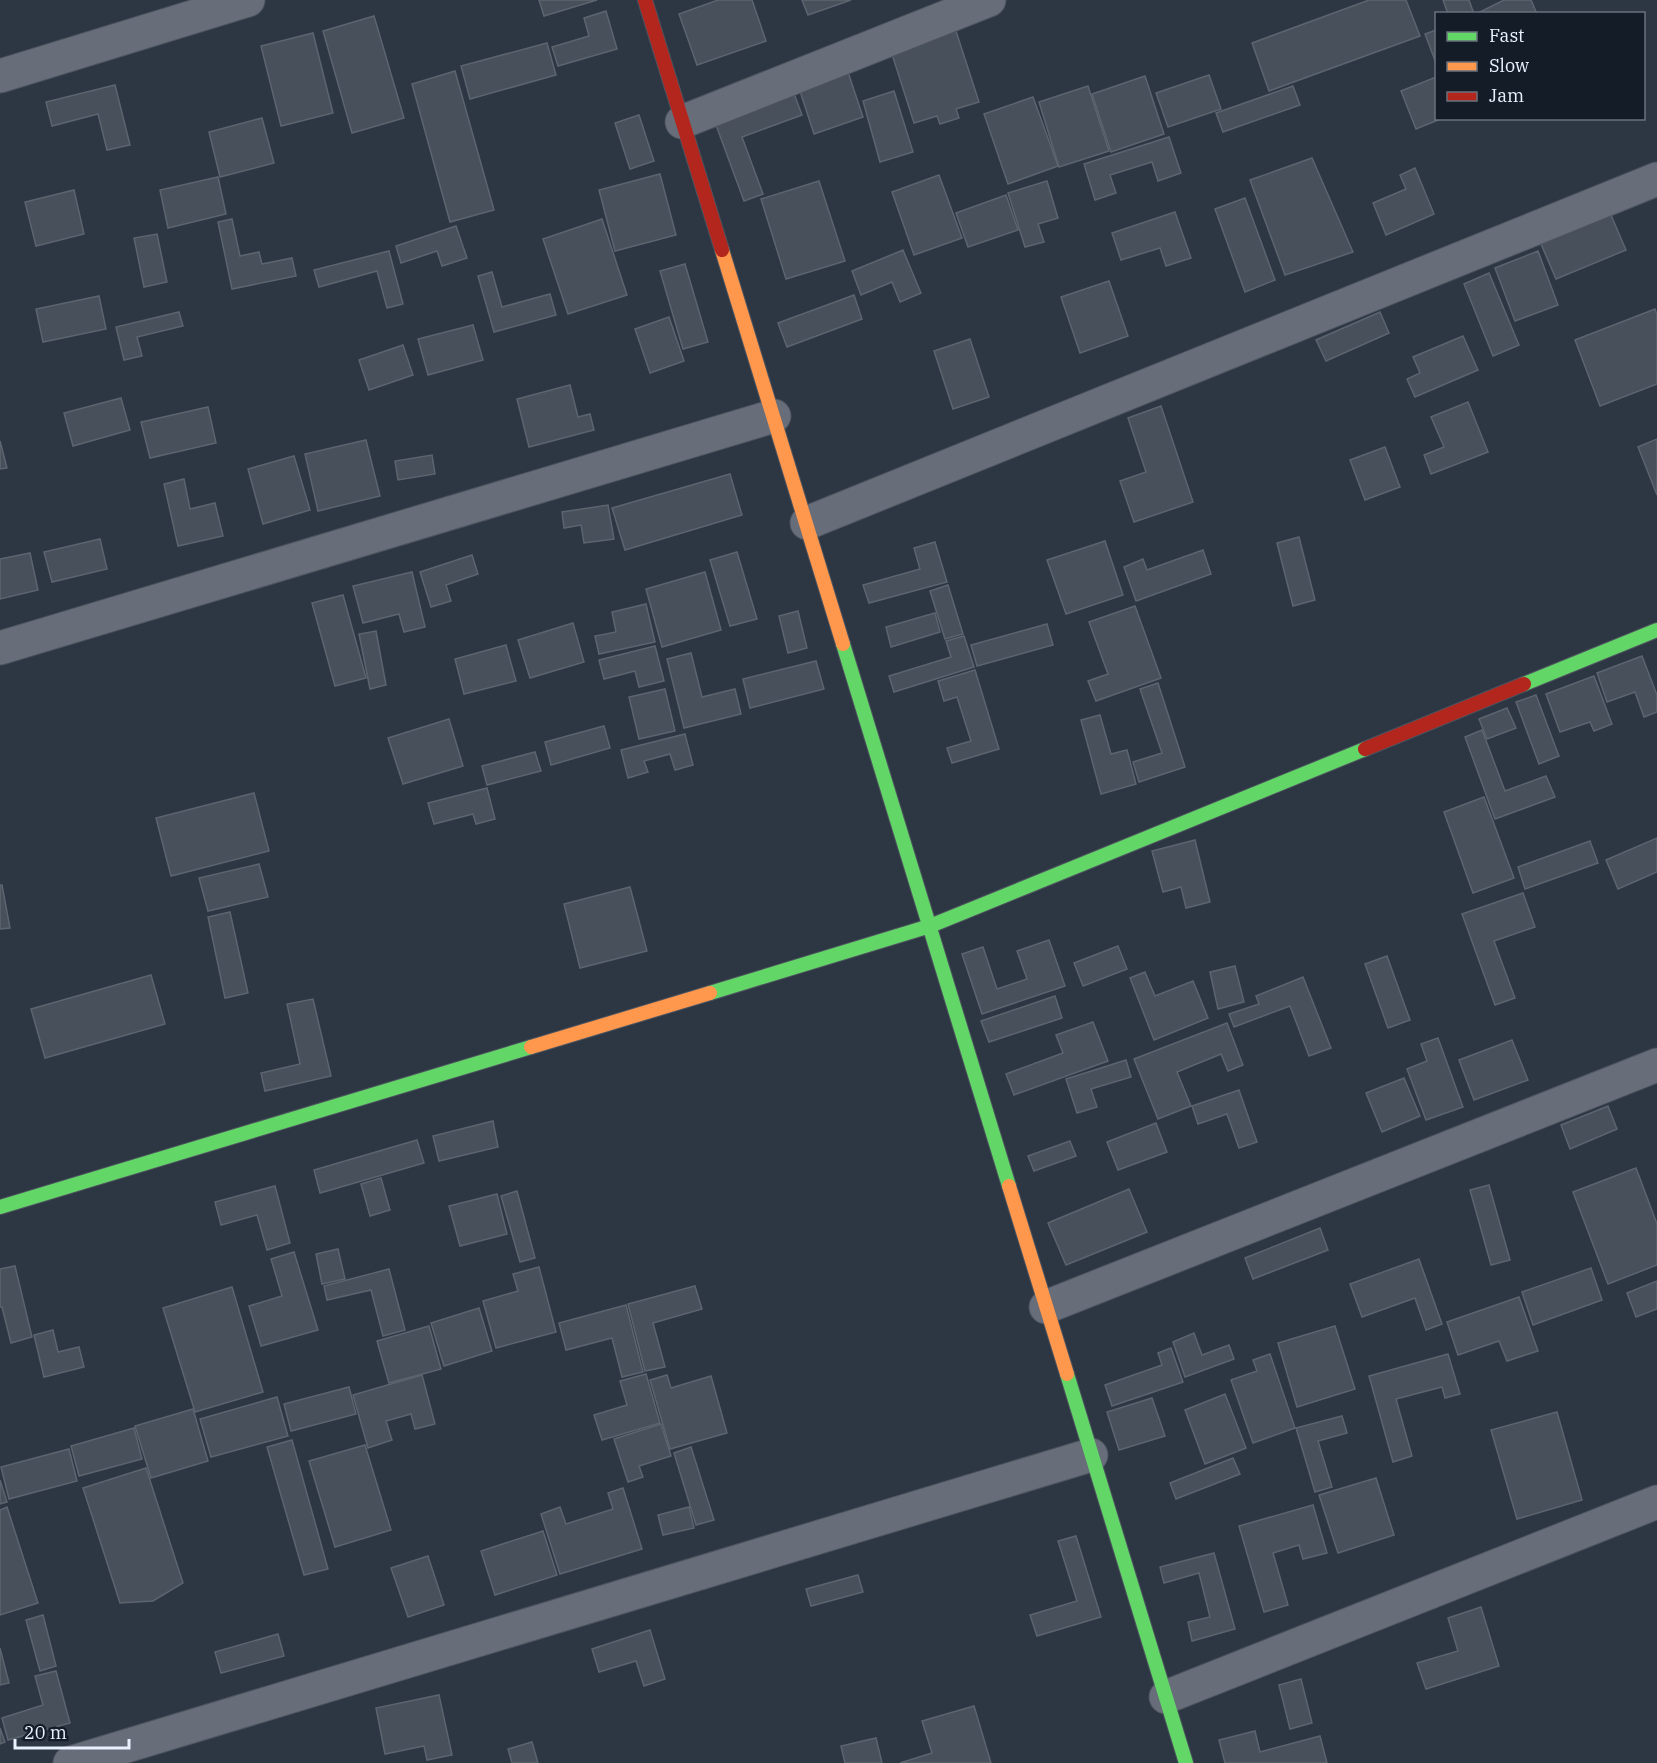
<svg xmlns="http://www.w3.org/2000/svg" width="1657" height="1763" viewBox="0 0 1657 1763" font-family="'IBM Plex Serif',serif">
	<style>
		.building { fill: #48505b; stroke: #5c646f; stroke-width: 1.5 }
		.lines { fill: none; stroke-linecap: round; stroke-linejoin: round }
		.street-casing { stroke: #4d545f; stroke-width: 35 }
		.fast-casing { stroke: #4d545f; stroke-width: 16 }
		.slow-casing { stroke: #4d545f; stroke-width: 16 }
		.jam-casing { stroke: #4d545f; stroke-width: 16 }
		.street { stroke: #676e79; stroke-width: 33 }
		.fast { stroke: #63d668; stroke-width: 14 }
		.slow { stroke: #ff974d; stroke-width: 14 }
		.jam { stroke: #b3261e; stroke-width: 14 }
	</style>
	<rect width="100%" height="100%" fill="#2d3643"/>
	<!-- building -->
	<g class="building">
		<path d="M539 0H597L544 16Z"/>
		<path d="M718 0H752L766 41 697 65 679 14Z"/>
		<path d="M802 0H851L808 15Z"/>
		<path d="M1369 0H1406L1420 36 1269 91 1252 43Z"/>
		<path d="M1443 0H1469L1474 14H1448Z"/>
		<path d="M1504 0H1531L1537 14H1476Z"/>
		<path d="M606 11 617 49 558 66 552 47 589 36 584 18Z"/>
		<path d="M374 16 404 118 352 133 323 31Z"/>
		<path d="M955 28 979 102 956 109 959 118 940 124 937 116 914 123 890 48Z"/>
		<path d="M1436 30V63L1425 34Z"/>
		<path d="M313 33 333 113 281 126 261 46Z"/>
		<path d="M547 43 556 75 470 99 461 66Z"/>
		<path d="M847 69 863 117 814 134 798 85Z"/>
		<path d="M455 71 494 210 450 222 412 84Z"/>
		<path d="M1209 75 1221 109 1168 127 1156 93Z"/>
		<path d="M1145 76 1164 134 1111 152 1092 94Z"/>
		<path d="M1436 77V118H1443L1416 129 1401 91Z"/>
		<path d="M115 85 130 145 107 150 98 114 52 126 46 102Z"/>
		<path d="M1088 86 1109 151 1059 167 1039 102Z"/>
		<path d="M1293 86 1300 105 1223 132 1216 113Z"/>
		<path d="M792 88 802 115 742 137 763 194 744 201 713 117Z"/>
		<path d="M894 91 913 152 880 162 863 101Z"/>
		<path d="M1033 97 1058 166 1008 184 984 114Z"/>
		<path d="M639 115 654 161 630 169 615 123Z"/>
		<path d="M262 118 274 163 220 177 209 132Z"/>
		<path d="M1169 137 1181 173 1158 181 1152 162 1110 175 1116 193 1095 200 1084 164Z"/>
		<path d="M1312 158 1353 252 1285 275 1250 180Z"/>
		<path d="M1415 168 1434 214 1386 235 1373 203 1406 189 1400 175Z"/>
		<path d="M660 174 676 235 615 251 599 190Z"/>
		<path d="M939 175 962 238 914 255 892 192Z"/>
		<path d="M218 177 226 214 168 228 160 190Z"/>
		<path d="M819 181 845 261 786 279 761 199Z"/>
		<path d="M1047 181 1058 218 1038 224 1044 242 1025 247 1008 193Z"/>
		<path d="M74 190 84 234 36 246 25 202Z"/>
		<path d="M1006 195 1018 230 968 247 956 213Z"/>
		<path d="M1245 198 1275 280 1245 292 1215 209Z"/>
		<path d="M1175 212 1191 258 1166 266 1160 248 1121 260 1112 233Z"/>
		<path d="M1611 215 1626 250 1556 279 1541 244Z"/>
		<path d="M232 219 240 256 259 252 262 264 292 258 296 276 232 289 218 222Z"/>
		<path d="M602 219 627 295 568 314 543 239Z"/>
		<path d="M456 226 467 258 442 266 437 251 401 263 396 246Z"/>
		<path d="M157 234 167 282 144 287 134 238Z"/>
		<path d="M903 250 921 293 900 302 892 282 861 295 852 271Z"/>
		<path d="M389 251 403 304 387 308 377 271 319 287 314 270Z"/>
		<path d="M1538 251 1558 305 1515 321 1495 268Z"/>
		<path d="M685 264 708 342 683 349 660 271Z"/>
		<path d="M492 272 502 307 550 294 556 315 494 332 478 276Z"/>
		<path d="M1489 273 1519 345 1493 356 1464 284Z"/>
		<path d="M1109 281 1128 336 1080 353 1061 297Z"/>
		<path d="M854 295 862 319 787 347 778 323Z"/>
		<path d="M99 296 106 329 43 342 36 309Z"/>
		<path d="M1655 309 1657 315V384L1600 406 1575 340Z"/>
		<path d="M179 312 183 326 137 337 142 356 124 360 116 327Z"/>
		<path d="M1380 312 1389 333 1326 361 1316 340Z"/>
		<path d="M669 317 684 361 650 373 635 329Z"/>
		<path d="M473 325 483 360 428 375 418 339Z"/>
		<path d="M1463 336 1478 370 1415 397 1407 379 1420 373 1413 357Z"/>
		<path d="M970 339 989 397 953 409 934 351Z"/>
		<path d="M403 345 413 375 369 390 359 360Z"/>
		<path d="M570 385 578 417 590 414 594 430 529 447 517 399Z"/>
		<path d="M121 398 130 430 73 446 64 413Z"/>
		<path d="M1468 402 1488 452 1431 474 1424 455 1444 447 1431 417Z"/>
		<path d="M1161 406 1193 502 1134 522 1120 481 1146 472 1128 418Z"/>
		<path d="M208 407 216 443 150 458 141 422Z"/>
		<path d="M1657 439V495L1638 447Z"/>
		<path d="M366 440 380 496 318 511 305 454Z"/>
		<path d="M0 441 7 468 0 469Z"/>
		<path d="M1385 447 1400 487 1365 500 1350 460Z"/>
		<path d="M432 455 435 474 398 480 395 461Z"/>
		<path d="M294 456 310 510 263 524 248 469Z"/>
		<path d="M730 474 742 515 625 550 612 508Z"/>
		<path d="M184 479 190 509 215 503 223 536 178 546 164 484Z"/>
		<path d="M608 505 614 539 584 543 581 525 564 528 562 512Z"/>
		<path d="M1299 537 1315 600 1293 606 1277 543Z"/>
		<path d="M100 539 107 569 52 582 44 552Z"/>
		<path d="M1105 541 1123 595 1066 614 1047 560Z"/>
		<path d="M935 542 947 582 869 603 863 585 920 569 914 548Z"/>
		<path d="M1203 550 1211 574 1136 601 1124 567 1143 559 1147 570Z"/>
		<path d="M737 552 757 619 730 626 710 560Z"/>
		<path d="M30 553 38 590 0 599V559Z"/>
		<path d="M472 555 478 574 446 585 451 601 431 607 420 572Z"/>
		<path d="M412 572 425 627 404 632 399 614 363 623 353 586Z"/>
		<path d="M705 572 721 630 662 647 646 589Z"/>
		<path d="M948 585 963 634 945 639 930 591Z"/>
		<path d="M343 595 366 678 335 686 312 603Z"/>
		<path d="M646 604 655 642 599 654 595 636 616 632 612 612Z"/>
		<path d="M1135 606 1161 678 1096 701 1088 681 1108 674 1089 622Z"/>
		<path d="M798 611 807 648 788 653 779 616Z"/>
		<path d="M935 613 940 632 891 647 886 627Z"/>
		<path d="M573 623 584 662 530 678 518 640Z"/>
		<path d="M1047 624 1053 645 977 666 971 645Z"/>
		<path d="M376 631 386 685 370 689 359 634Z"/>
		<path d="M964 636 974 667 894 692 889 676 951 657 946 641Z"/>
		<path d="M506 645 516 681 464 694 455 659Z"/>
		<path d="M655 646 664 681 639 687 635 671 604 679 599 660Z"/>
		<path d="M691 653 702 697 735 689 741 714 684 728 667 659Z"/>
		<path d="M1642 656 1657 695V712L1644 717 1635 692 1607 702 1597 673Z"/>
		<path d="M816 661 824 689 750 708 743 679Z"/>
		<path d="M975 670 999 749 952 763 947 748 971 741 957 697 944 701 938 681Z"/>
		<path d="M1594 676 1612 724 1594 731 1590 722 1560 732 1546 694Z"/>
		<path d="M1158 683 1185 767 1139 782 1133 762 1162 753 1140 689Z"/>
		<path d="M665 689 675 731 639 739 629 697Z"/>
		<path d="M1536 695 1559 756 1539 764 1516 702Z"/>
		<path d="M1507 708 1516 728 1487 739 1479 719Z"/>
		<path d="M1100 715 1111 754 1127 750 1136 784 1101 794 1081 720Z"/>
		<path d="M449 719 463 766 403 784 388 738Z"/>
		<path d="M604 726 610 748 551 765 545 742Z"/>
		<path d="M1482 730 1505 791 1546 776 1555 797 1495 819 1465 737Z"/>
		<path d="M685 734 693 765 675 770 670 754 644 761 648 772 628 778 621 750Z"/>
		<path d="M535 752 541 771 487 785 482 766Z"/>
		<path d="M487 788 495 819 476 824 473 814 434 824 428 803Z"/>
		<path d="M254 793 269 851 171 876 156 818Z"/>
		<path d="M1484 797 1514 878 1473 893 1444 812Z"/>
		<path d="M1657 838V872L1618 889 1606 860Z"/>
		<path d="M1195 840 1210 902 1186 908 1181 887 1163 892 1152 851Z"/>
		<path d="M1590 841 1598 863 1525 889 1518 867Z"/>
		<path d="M259 864 268 897 208 911 199 878Z"/>
		<path d="M0 885H2L10 928 0 929Z"/>
		<path d="M630 887 647 951 580 968 564 904Z"/>
		<path d="M1523 893 1535 927 1494 941 1515 998 1495 1005 1462 914Z"/>
		<path d="M230 912 248 993 225 998 208 917Z"/>
		<path d="M1049 940 1065 986 982 1014 962 954 983 947 997 989 1027 979 1017 951Z"/>
		<path d="M1118 946 1127 969 1083 986 1074 963Z"/>
		<path d="M1387 956 1410 1020 1388 1028 1365 964Z"/>
		<path d="M1235 966 1244 1002 1218 1009 1210 972Z"/>
		<path d="M1145 972 1155 996 1193 981 1208 1018 1154 1040 1130 978Z"/>
		<path d="M151 975 165 1024 45 1058 31 1009Z"/>
		<path d="M1303 977 1331 1048 1309 1056 1290 1006 1234 1027 1229 1014 1259 1004 1256 996Z"/>
		<path d="M1055 996 1062 1018 989 1042 981 1021Z"/>
		<path d="M313 999 331 1076 265 1091 261 1073 300 1064 287 1004Z"/>
		<path d="M1093 1022 1108 1061 1014 1095 1006 1074 1063 1053 1056 1035Z"/>
		<path d="M1227 1023 1243 1065 1228 1071 1221 1054 1177 1072 1191 1106 1158 1119 1134 1059Z"/>
		<path d="M1438 1038 1463 1107 1426 1120 1407 1069 1427 1061 1421 1044Z"/>
		<path d="M1512 1040 1528 1080 1474 1100 1459 1060Z"/>
		<path d="M1126 1060 1131 1077 1091 1089 1097 1107 1077 1113 1066 1079Z"/>
		<path d="M1404 1078 1420 1116 1382 1132 1366 1093Z"/>
		<path d="M1239 1090 1257 1142 1239 1148 1227 1114 1198 1124 1192 1106Z"/>
		<path d="M1608 1106 1617 1129 1570 1149 1561 1125Z"/>
		<path d="M493 1121 498 1147 439 1161 433 1136Z"/>
		<path d="M1156 1123 1167 1152 1118 1170 1107 1142Z"/>
		<path d="M417 1140 424 1163 320 1193 314 1170Z"/>
		<path d="M1070 1141 1076 1156 1034 1171 1028 1156Z"/>
		<path d="M1636 1168 1657 1224V1265L1608 1284 1573 1192Z"/>
		<path d="M381 1178 390 1210 370 1216 361 1184Z"/>
		<path d="M1489 1185 1510 1260 1491 1265 1470 1190Z"/>
		<path d="M275 1186 290 1243 267 1250 257 1215 221 1225 215 1202Z"/>
		<path d="M1129 1189 1147 1232 1066 1265 1048 1223Z"/>
		<path d="M517 1191 535 1258 520 1262 501 1196Z"/>
		<path d="M497 1194 507 1234 460 1246 449 1206Z"/>
		<path d="M1320 1228 1328 1250 1253 1279 1245 1258Z"/>
		<path d="M338 1249 345 1279 322 1284 316 1254Z"/>
		<path d="M294 1252 318 1330 261 1346 249 1306 282 1296 271 1259Z"/>
		<path d="M1419 1259 1442 1324 1426 1330 1415 1298 1362 1317 1350 1284Z"/>
		<path d="M15 1266 32 1337 11 1343 2 1307H0V1269Z"/>
		<path d="M539 1267 556 1332 496 1348 483 1301 518 1291 513 1274Z"/>
		<path d="M1591 1268 1602 1300 1533 1325 1522 1292Z"/>
		<path d="M389 1269 405 1330 383 1336 371 1290 327 1300 324 1286Z"/>
		<path d="M1657 1281V1309L1636 1317 1627 1293Z"/>
		<path d="M695 1286 702 1309 653 1323 665 1367 645 1371 628 1304Z"/>
		<path d="M232 1287 263 1392 195 1412 163 1308Z"/>
		<path d="M1519 1297 1538 1351 1507 1361 1499 1341 1458 1355 1447 1322Z"/>
		<path d="M626 1305 643 1372 622 1377 612 1338 566 1350 559 1323Z"/>
		<path d="M479 1308 492 1351 444 1366 431 1323Z"/>
		<path d="M429 1326 441 1369 389 1383 377 1341Z"/>
		<path d="M1335 1326 1355 1389 1297 1407 1278 1343Z"/>
		<path d="M53 1330 58 1352 79 1347 84 1367 44 1377 34 1335Z"/>
		<path d="M1194 1333 1202 1355 1229 1345 1234 1359 1185 1377 1173 1342Z"/>
		<path d="M1171 1348 1183 1382 1112 1406 1105 1385 1162 1365 1158 1353Z"/>
		<path d="M1270 1354 1295 1428 1253 1443 1231 1380 1257 1371 1253 1360Z"/>
		<path d="M1448 1354 1460 1394 1445 1398 1442 1387 1396 1399 1412 1456 1393 1462 1369 1376Z"/>
		<path d="M646 1374 660 1423 602 1440 594 1415 627 1405 620 1381Z"/>
		<path d="M422 1375 435 1424 415 1429 411 1414 386 1421 392 1440 368 1448 353 1395Z"/>
		<path d="M667 1375 671 1388 711 1376 727 1433 670 1449 650 1380Z"/>
		<path d="M349 1387 356 1414 291 1431 284 1404Z"/>
		<path d="M1225 1394 1246 1448 1205 1464 1185 1410Z"/>
		<path d="M277 1397 288 1436 211 1457 200 1419Z"/>
		<path d="M1152 1398 1165 1436 1119 1450 1107 1412Z"/>
		<path d="M193 1409 208 1461 151 1478 135 1426Z"/>
		<path d="M1557 1412 1582 1500 1517 1519 1491 1430Z"/>
		<path d="M1342 1416 1347 1433 1318 1441 1332 1487 1315 1492 1296 1428Z"/>
		<path d="M661 1424 671 1456 639 1466 643 1477 628 1482 614 1439Z"/>
		<path d="M134 1428 142 1459 79 1476 71 1446Z"/>
		<path d="M292 1440 328 1569 304 1575 267 1447Z"/>
		<path d="M365 1445 391 1530 335 1547 309 1461Z"/>
		<path d="M691 1447 714 1520 696 1525 674 1453Z"/>
		<path d="M69 1449 77 1481 9 1499 1 1467Z"/>
		<path d="M1233 1458 1240 1474 1176 1499 1170 1483Z"/>
		<path d="M146 1468 183 1583 153 1601 120 1603 83 1488Z"/>
		<path d="M1376 1478 1394 1535 1338 1553 1319 1495Z"/>
		<path d="M0 1480 7 1502 0 1504Z"/>
		<path d="M623 1488 642 1549 560 1574 541 1514 560 1507 566 1524 613 1509 608 1493Z"/>
		<path d="M1313 1505 1327 1553 1303 1559 1299 1545 1273 1553 1288 1605 1264 1612 1239 1526Z"/>
		<path d="M7 1507 38 1603 0 1615V1510Z"/>
		<path d="M689 1507 694 1528 663 1535 658 1515Z"/>
		<path d="M543 1531 557 1575 495 1595 481 1551Z"/>
		<path d="M1076 1536 1101 1617 1037 1636 1030 1615 1077 1601 1058 1541Z"/>
		<path d="M1214 1553 1235 1629 1192 1641 1188 1622 1210 1617 1199 1573 1164 1583 1160 1567Z"/>
		<path d="M428 1556 444 1605 408 1617 391 1568Z"/>
		<path d="M858 1575 863 1592 811 1606 806 1589Z"/>
		<path d="M1481 1607 1499 1666 1426 1689 1417 1663 1458 1651 1448 1618Z"/>
		<path d="M43 1615 56 1666 40 1671 26 1620Z"/>
		<path d="M650 1630 665 1679 644 1686 636 1661 599 1672 592 1649Z"/>
		<path d="M278 1634 284 1656 221 1673 215 1652Z"/>
		<path d="M0 1648 9 1683 0 1685Z"/>
		<path d="M56 1671 70 1723 8 1740 2 1718 43 1705 35 1676Z"/>
		<path d="M1301 1679 1312 1723 1290 1729 1279 1685Z"/>
		<path d="M439 1695 452 1755 427 1760 424 1746 385 1754 376 1708Z"/>
		<path d="M974 1706 991 1763H900L932 1753 922 1721Z"/>
		<path d="M0 1728 5 1742 0 1744Z"/>
		<path d="M1255 1731 1260 1752 1320 1736 1327 1763H1225L1219 1740Z"/>
		<path d="M876 1738 882 1763H845L841 1746Z"/>
		<path d="M532 1742 538 1763H512L508 1749Z"/>
	</g>
	<g class="lines">
		<defs>
			<g id="street">
				<path d="M0 76 248 0"/>
				<path d="M682 122 989 0"/>
				<path d="M807 523 1657 179"/>
				<path d="M0 648 774 416"/>
				<path d="M1046 1307 1657 1065"/>
				<path d="M1166 1697 1657 1502"/>
				<path d="M70 1763 1091 1455"/>
			</g>
			<g id="fast">
				<path d="M843 644 1009 1186"/>
				<path d="M1524 684 1657 630"/>
				<path d="M710 993 930 926 1365 749"/>
				<path d="M0 1207 531 1047"/>
				<path d="M1067 1374 1186 1763"/>
			</g>
			<g id="slow">
				<path d="M722 250 843 644"/>
				<path d="M531 1047 710 993"/>
				<path d="M1009 1186 1067 1374"/>
			</g>
			<g id="jam">
				<path d="M645 0 722 250"/>
				<path d="M1365 749 1524 684"/>
			</g>
		</defs>
		<!-- street casing -->
		<use href="#street" class="street-casing"/>
		<!-- fast casing -->
		<use href="#fast" class="fast-casing"/>
		<!-- slow casing -->
		<use href="#slow" class="slow-casing"/>
		<!-- jam casing -->
		<use href="#jam" class="jam-casing"/>
		<!-- street -->
		<use href="#street" class="street"/>
		<!-- fast -->
		<use href="#fast" class="fast"/>
		<!-- slow -->
		<use href="#slow" class="slow"/>
		<!-- jam -->
		<use href="#jam" class="jam"/>
	</g>
	<!-- legend -->
	<rect x="1435" y="12" width="210" height="108" fill="#141c27" stroke="#69717d" stroke-width="1.5"/>
	<rect x="1447" y="32" width="30" height="9" fill="#63d668" stroke="#69717d" stroke-width="1.5"/>
	<text x="1489" y="42" font-size="18" fill="#e8f1fd">Fast</text>
	<rect x="1447" y="62" width="30" height="9" fill="#ff974d" stroke="#69717d" stroke-width="1.5"/>
	<text x="1489" y="72" font-size="18" fill="#e8f1fd">Slow</text>
	<rect x="1447" y="92" width="30" height="9" fill="#b3261e" stroke="#69717d" stroke-width="1.5"/>
	<text x="1489" y="102" font-size="18" fill="#e8f1fd">Jam</text>
	<!-- scale -->
	<path d="M15 1739v9h114v-9" fill="none" stroke="#e8f1fd" stroke-width="3"/>
	<text x="24" y="1739" font-size="18" fill="#e8f1fd" stroke="#141c27" stroke-width="4.5" paint-order="stroke">20 m</text>
</svg>
